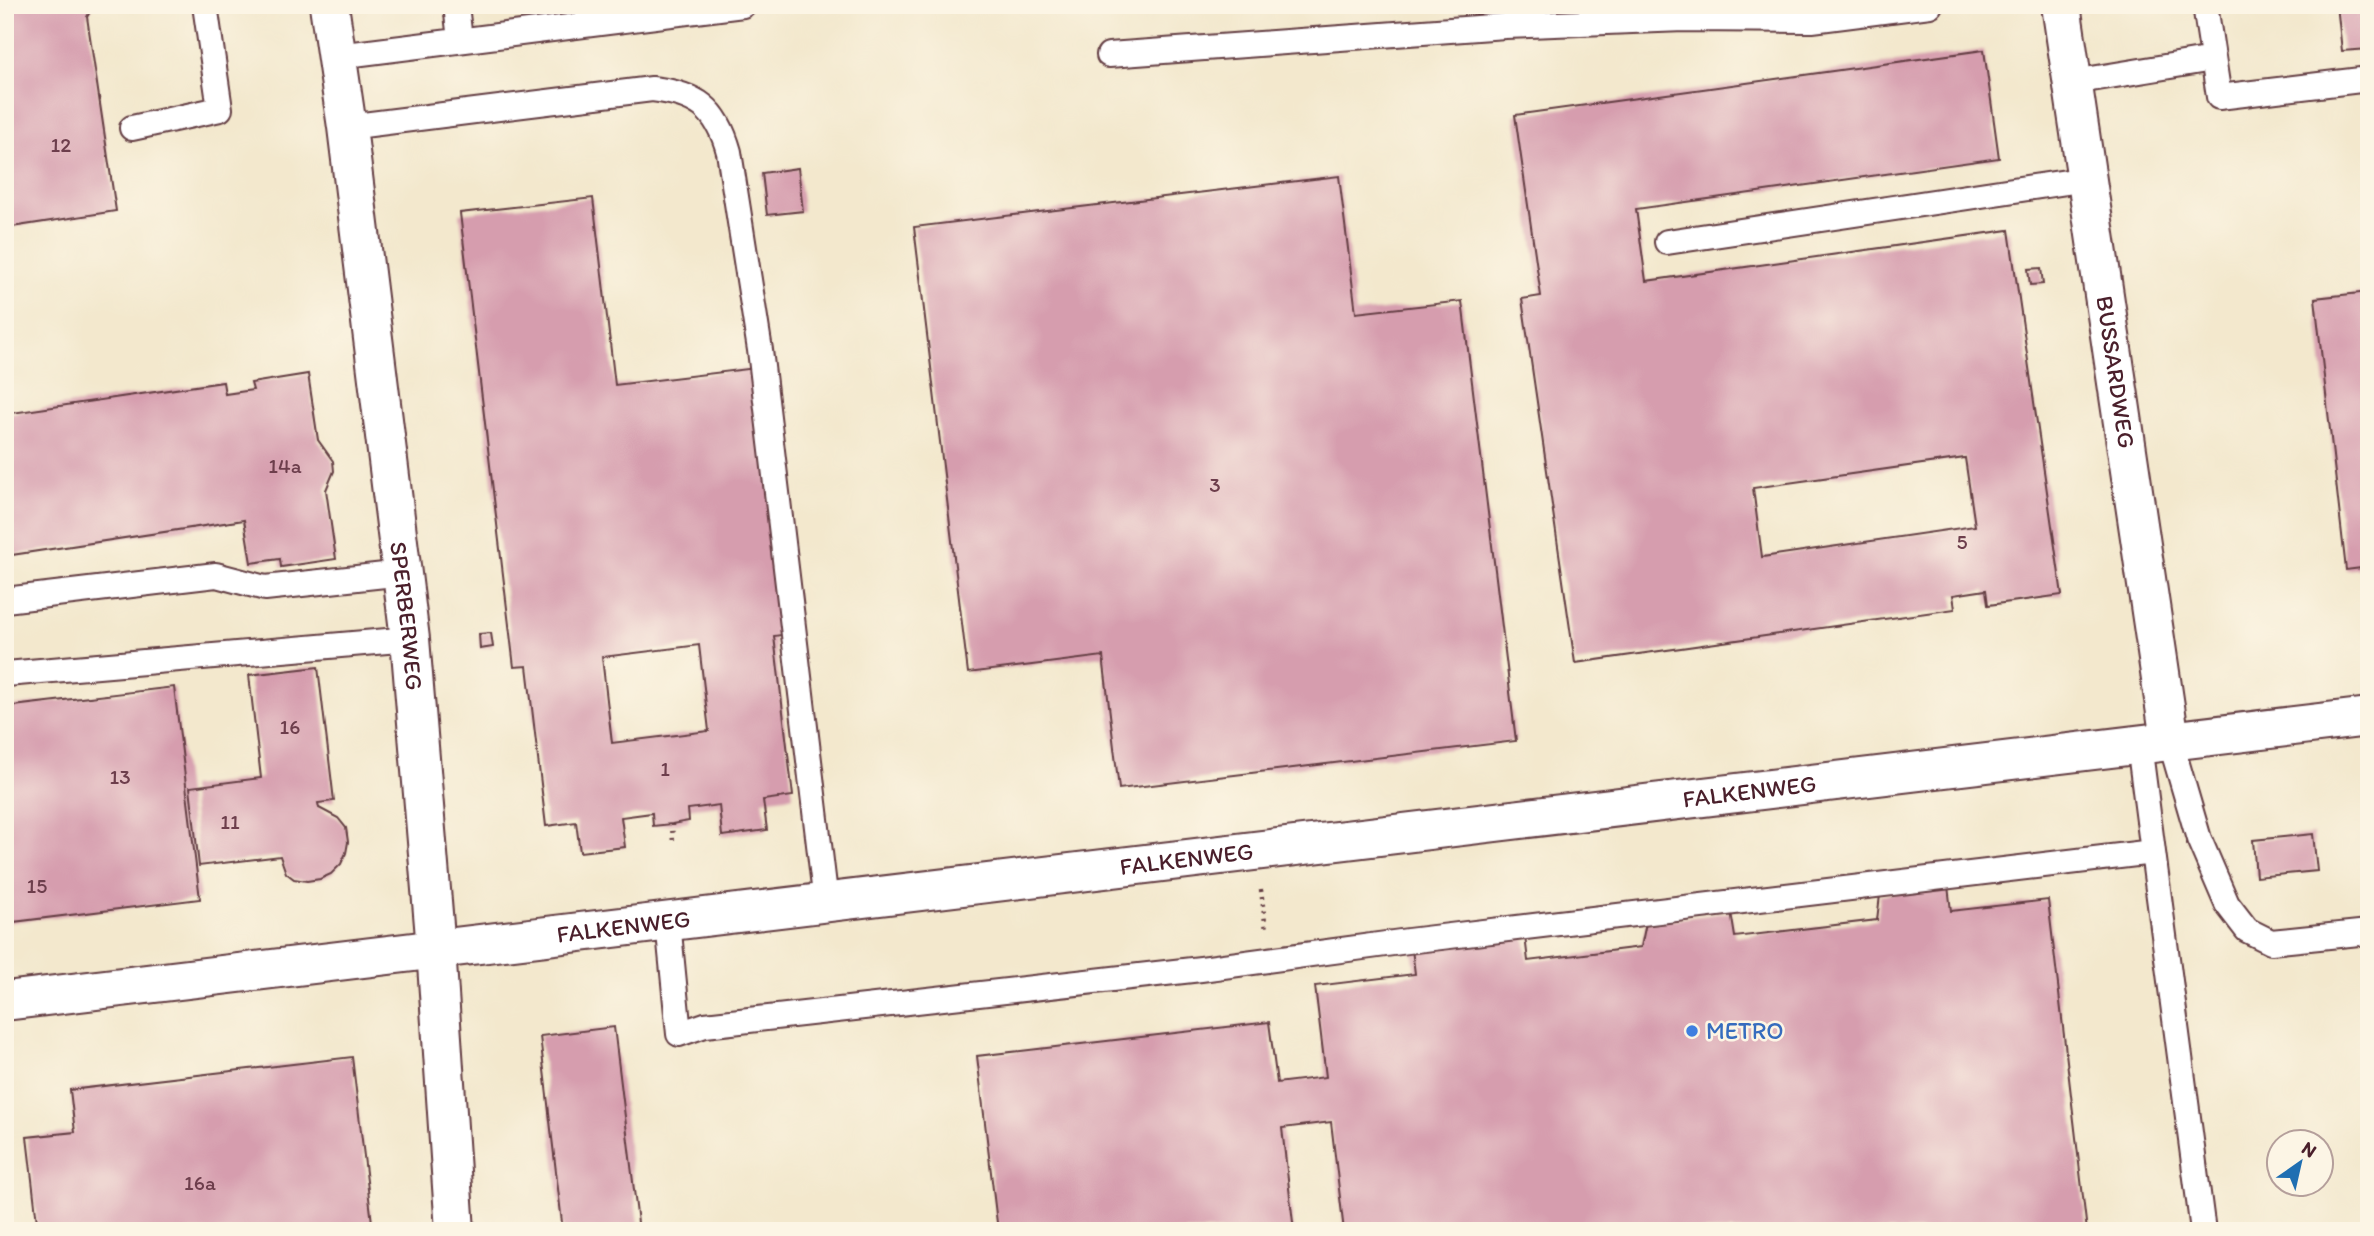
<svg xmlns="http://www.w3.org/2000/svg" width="2374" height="1236" font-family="Itim,sans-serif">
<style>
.building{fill:#d69dae;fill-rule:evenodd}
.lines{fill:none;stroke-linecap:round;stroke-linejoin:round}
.service-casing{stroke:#633d43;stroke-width:28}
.minor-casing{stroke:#633d43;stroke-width:42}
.path{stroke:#633d43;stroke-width:4.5;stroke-dasharray:2 5;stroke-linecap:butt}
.service{stroke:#fff;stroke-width:24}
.minor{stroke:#fff;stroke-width:38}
.shop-dot{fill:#3f7fe0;stroke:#fcf5e5;stroke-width:2.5}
.labels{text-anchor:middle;stroke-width:5;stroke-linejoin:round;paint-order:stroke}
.number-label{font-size:21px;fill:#6d3e4c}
.street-label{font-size:24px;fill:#4a1f2b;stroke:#fcf5e5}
.shop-label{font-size:24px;fill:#366cbe;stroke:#fcf5e5;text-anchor:start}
</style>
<rect width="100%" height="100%" fill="#fcf5e5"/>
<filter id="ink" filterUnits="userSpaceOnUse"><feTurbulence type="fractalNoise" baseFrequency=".0143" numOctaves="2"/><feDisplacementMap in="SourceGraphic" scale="14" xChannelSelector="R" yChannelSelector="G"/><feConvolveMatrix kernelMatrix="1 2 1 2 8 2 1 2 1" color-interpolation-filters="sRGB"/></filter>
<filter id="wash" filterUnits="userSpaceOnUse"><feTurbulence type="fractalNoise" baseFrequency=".00686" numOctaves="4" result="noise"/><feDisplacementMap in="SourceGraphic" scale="28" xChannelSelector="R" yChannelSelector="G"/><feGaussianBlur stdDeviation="1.57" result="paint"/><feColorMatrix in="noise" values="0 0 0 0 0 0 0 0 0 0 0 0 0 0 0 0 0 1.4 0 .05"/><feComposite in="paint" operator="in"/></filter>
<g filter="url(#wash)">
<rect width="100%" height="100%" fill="#f3e8cd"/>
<g id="blocks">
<path class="building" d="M5,5H94L87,17L116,211L5,228Z
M2337,5H2369V49L2342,51Z
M1984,50L1999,158L1636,209L1646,281L2009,230L2062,595L1988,605L1986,590L1953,595L1955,609L1575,663L1522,299L1541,296L1515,115ZM1965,458L1975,526L1762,557L1753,488Z
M798,168L803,211L767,215L762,173Z
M1339,176L1356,313L1462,301L1516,741L1119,789L1103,656L968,673L914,227Z
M593,198L615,385L756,368L788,634L774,636L793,796L763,800L767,830L722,836L719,805L688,809L689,821L672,824L653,826L652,813L621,817L625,847L580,852L576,822L546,826L527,666L514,667L460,213ZM699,645L709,731L612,743L602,657Z
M2041,268L2043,284L2030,285L2028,269Z
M2369,292V567L2346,570L2315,298Z
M308,374L318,440L333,461L334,471L326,490L336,559L281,567L280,559L251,563L244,520L5,556V414L223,382L225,394L253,390L251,383Z
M491,633L493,647L480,649L479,634Z
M318,667L334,801L318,803L319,808L338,818L346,828L348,842L346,853L341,864L331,874L320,879L307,881L294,879L286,873L280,856L199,866L190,787L261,778L249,675Z
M174,687L200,899L5,923V707Z
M2313,834L2317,871L2256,877L2253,840Z
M1948,886L1951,911L2048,900L2087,1231H1344L1331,1122L1282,1128L1294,1231H998L977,1056L1269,1022L1277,1083L1326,1077L1315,986L1415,974L1412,949L1525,936L1528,961L1641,947L1646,923L1731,912L1735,937L1877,920L1880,895Z
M614,1027L639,1231H563L540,1036Z
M352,1057L373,1231H38L27,1137L75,1132L70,1090Z"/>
</g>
</g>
<g filter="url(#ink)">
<use href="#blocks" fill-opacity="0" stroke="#633d43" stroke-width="2"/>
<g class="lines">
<defs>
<path id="service" d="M456,5L460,40
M2205,5L2219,97L2369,79
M1109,55L1505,26L1684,19L1812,20L1930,5
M338,56L743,5
M2073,82L2213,59
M347,127L652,89C697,94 717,108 729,152L760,350L826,903
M132,128L220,109L205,5
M1667,242L2087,179
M5,600L216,575L265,588L403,573
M6,674L410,639
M2170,740L2199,839L2227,904L2247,930L2271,942L2369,932
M2139,744L2153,852
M668,922L679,1034L705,1025L1201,969L1408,941L2153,852L2203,1231"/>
<g id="minor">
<path id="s1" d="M329,5L347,127L410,639L436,949L455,1231"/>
<path id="s2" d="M2061,5L2170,740"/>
<path id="s3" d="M5,1001L2369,717"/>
</g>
</defs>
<use href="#service" class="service-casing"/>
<use href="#minor" class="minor-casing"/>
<path class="path" d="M672,824L673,843
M1261,890L1266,930"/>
<use href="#service" class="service"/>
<use href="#minor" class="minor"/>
</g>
</g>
<circle class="shop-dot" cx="1692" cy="1031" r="7"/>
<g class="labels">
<g class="number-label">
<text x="61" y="152">12</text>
<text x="285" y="473">14a</text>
<text x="1215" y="492">3</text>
<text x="1962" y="549">5</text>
<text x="290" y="734">16</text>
<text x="665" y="776">1</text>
<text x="120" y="784">13</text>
<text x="230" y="829">11</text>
<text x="37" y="893">15</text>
<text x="200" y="1190">16a</text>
</g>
<g class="street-label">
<text dy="8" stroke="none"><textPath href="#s2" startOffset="371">BUSSARDWEG</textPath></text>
<text dy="8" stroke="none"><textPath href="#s1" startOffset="616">SPERBERWEG</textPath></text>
<text dy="8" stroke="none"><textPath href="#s3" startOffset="1757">FALKENWEG</textPath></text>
<text dy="8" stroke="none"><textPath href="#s3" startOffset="1190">FALKENWEG</textPath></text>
<text dy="8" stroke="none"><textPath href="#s3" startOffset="623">FALKENWEG</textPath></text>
</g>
<g class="shop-label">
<text x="1706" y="1039">METRO</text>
</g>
</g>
<rect width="2374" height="1236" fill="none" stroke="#fcf5e5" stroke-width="28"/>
<g transform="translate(2300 1163) rotate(34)"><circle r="33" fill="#fcf5e5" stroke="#b59f9b" stroke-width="2"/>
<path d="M0-5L12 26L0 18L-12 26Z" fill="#1f6fb2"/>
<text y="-10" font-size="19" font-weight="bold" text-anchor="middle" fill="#4a1f2b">N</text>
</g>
</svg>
